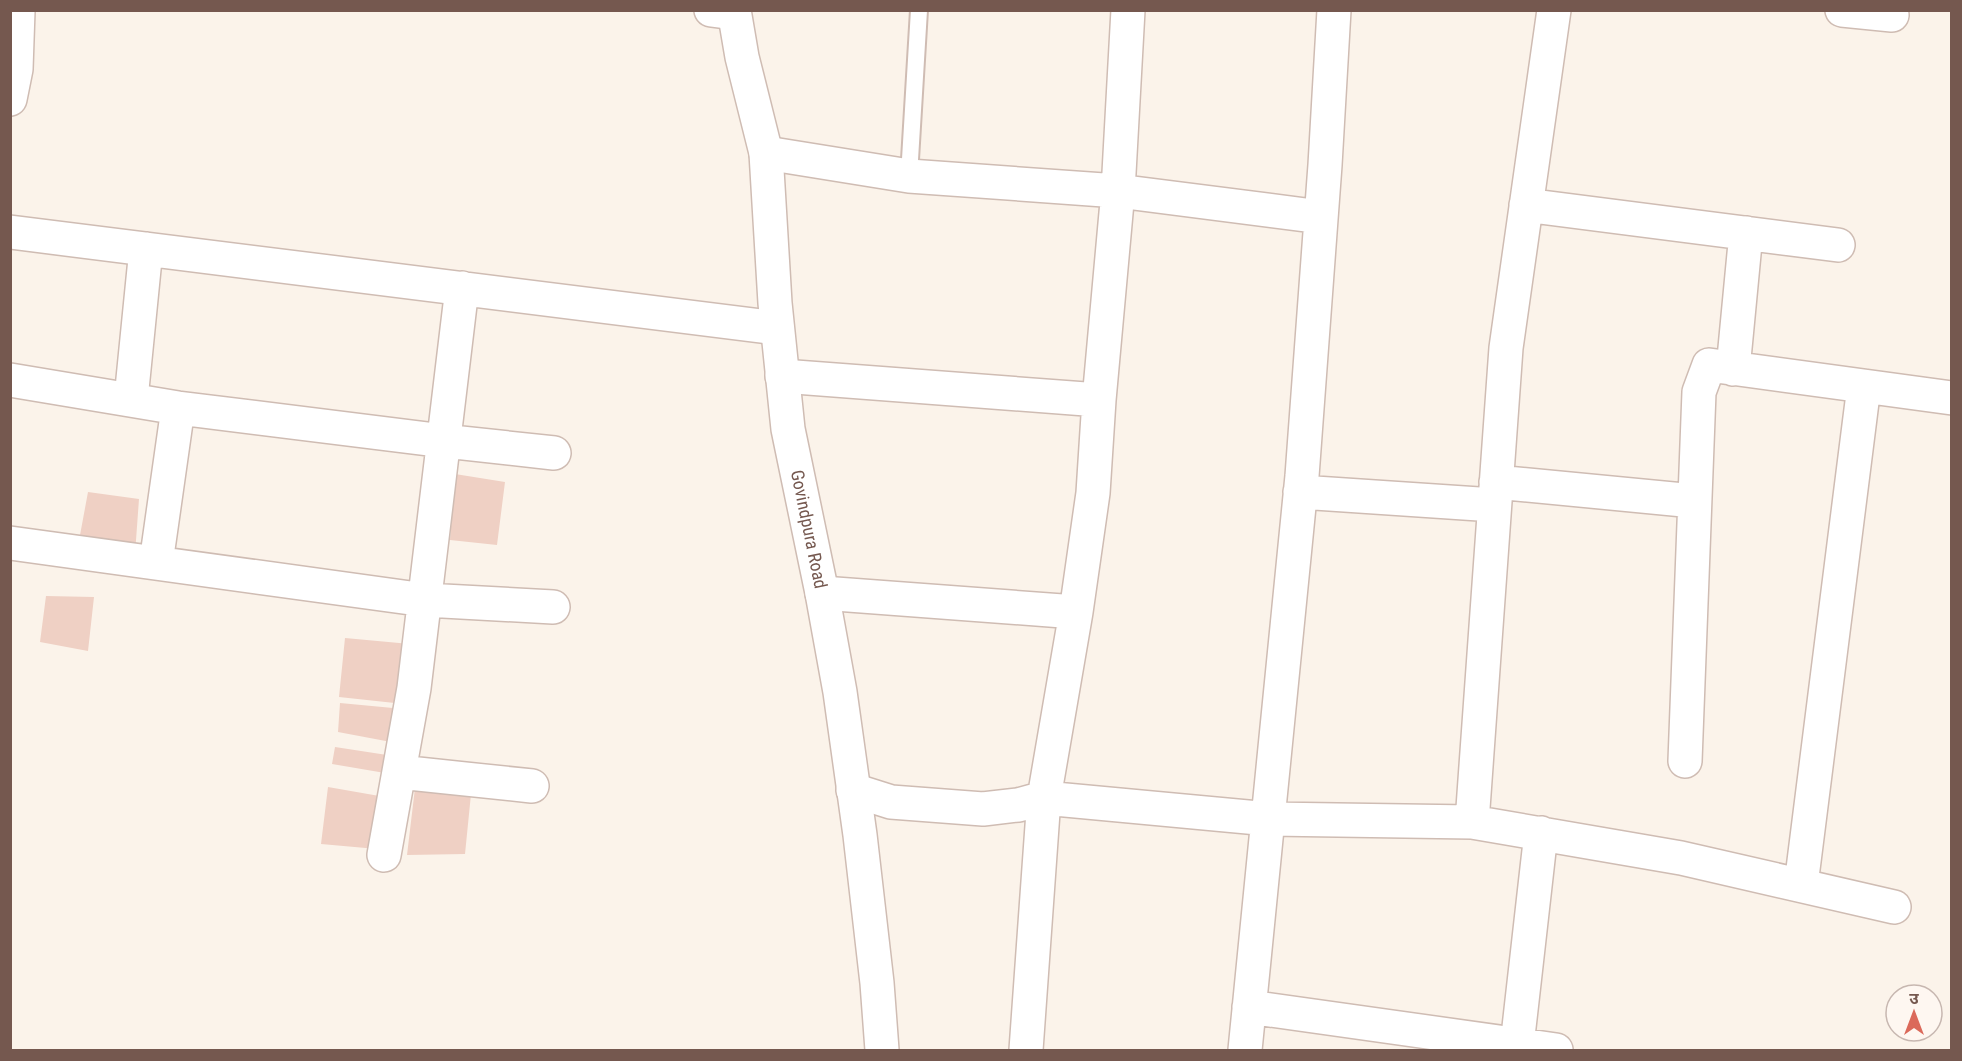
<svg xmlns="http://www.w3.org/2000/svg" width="1962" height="1061" font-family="'Roboto Condensed','Noto Sans Devanagari',sans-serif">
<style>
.building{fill:#efd0c4}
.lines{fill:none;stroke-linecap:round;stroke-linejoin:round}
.service-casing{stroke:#cfbcb3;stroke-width:20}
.minor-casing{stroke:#cfbcb3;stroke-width:36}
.tertiary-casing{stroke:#cfbcb3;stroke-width:36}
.service{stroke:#fff;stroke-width:16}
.minor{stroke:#fff;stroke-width:33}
.tertiary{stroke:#fff;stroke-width:33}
.labels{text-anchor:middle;stroke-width:4.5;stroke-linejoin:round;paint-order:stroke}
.street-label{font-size:18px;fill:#75584f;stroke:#fef7f1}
</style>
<rect width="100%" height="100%" fill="#fbf3ea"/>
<path class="building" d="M455,474L505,482L497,545L450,540Z
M88,492L139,499L135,554L78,546Z
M46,596L94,597L88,651L40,642Z
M345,638L410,644L404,704L339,697Z
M340,703L393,708L391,742L338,732Z
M335,747L387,755L385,773L332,764Z
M328,787L385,797L377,849L321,844Z
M415,788L471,794L465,854L407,855Z"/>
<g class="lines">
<defs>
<path id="service" d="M909,176L919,10"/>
<path id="minor" d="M711,10L734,13
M1128,10L1118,191L1321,217
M1842,10L1892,15
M10,99L16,69L18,11L14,10
M766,153L909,176L1118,191L1099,400L1093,493L1076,612L1044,798L1026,1050
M1526,205L1838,245
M10,232L777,328
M1733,369L1746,233
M782,376L1099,400
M10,380L178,408L444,441L554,453
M131,399L146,249
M1496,482L1694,501
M1300,492L1494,505
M10,543L425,600L553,607
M156,563L178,408
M822,593L1076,612
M1685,761L1699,392L1709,365L1952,398
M399,772L532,786
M853,790L891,802L983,809L1018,805L1044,798L1269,819L1472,822L1681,858L1894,907
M1472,822L1506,348L1554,10
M384,855L414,688L462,288
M1801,885L1864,386
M1249,1007L1556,1050
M1517,1045L1541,833
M1245,1050L1302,476L1325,165L1334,10"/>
<g id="tertiary">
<path id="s1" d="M734,10L742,57L766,153L775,303L788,429L822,593L840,692L860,835L877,983L882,1050"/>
</g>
</defs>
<use href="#service" class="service-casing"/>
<use href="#minor" class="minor-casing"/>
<use href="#tertiary" class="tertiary-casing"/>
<use href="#service" class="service"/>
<use href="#minor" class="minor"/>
<use href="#tertiary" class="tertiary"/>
</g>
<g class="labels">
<g class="street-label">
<text dy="6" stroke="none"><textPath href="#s1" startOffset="526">Govindpura Road</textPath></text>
</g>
</g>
<rect width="1962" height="1061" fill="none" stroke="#75584f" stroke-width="24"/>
<g transform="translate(1914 1013)"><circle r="28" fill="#fef7f1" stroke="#c7b7b0" stroke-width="1.5"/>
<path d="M0-4.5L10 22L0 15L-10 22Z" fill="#db695a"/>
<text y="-9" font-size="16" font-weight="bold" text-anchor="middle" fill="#75584f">उ</text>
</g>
</svg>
